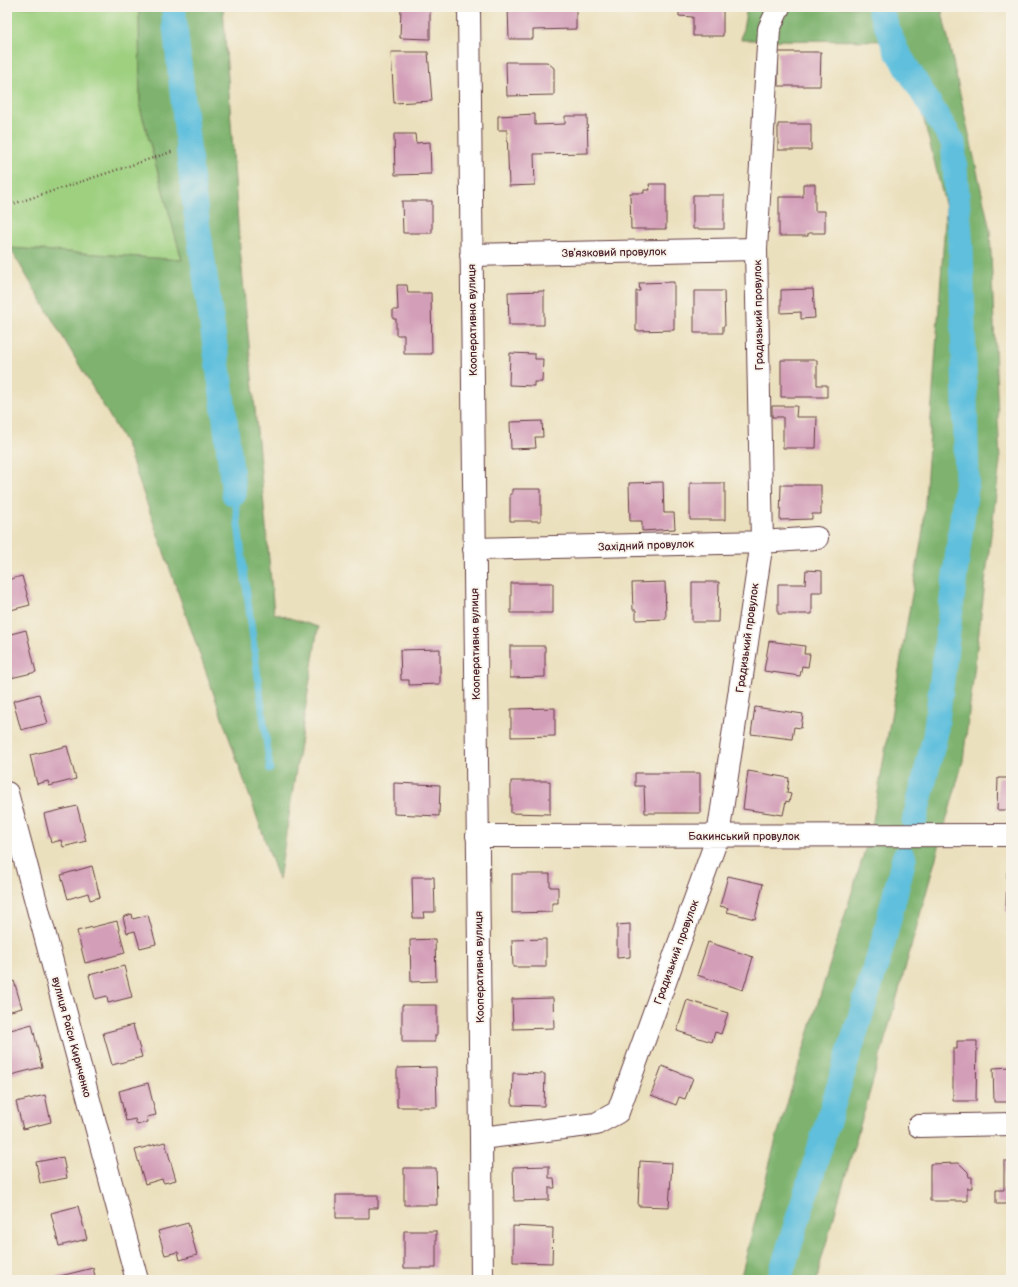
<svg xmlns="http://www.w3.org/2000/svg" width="1018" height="1287" font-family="'Balsamiq Sans',sans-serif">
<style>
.green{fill:#9ed080;stroke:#747856}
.forest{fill:#7eb26e;stroke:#64684c}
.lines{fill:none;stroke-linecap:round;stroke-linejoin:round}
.stream{stroke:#5ebfdd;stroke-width:7}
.canal{stroke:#5ebfdd;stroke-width:25}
.building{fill:#d39eb8}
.minor-casing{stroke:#623c41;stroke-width:24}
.path{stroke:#623c41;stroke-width:2.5;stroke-dasharray:1 3;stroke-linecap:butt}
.minor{stroke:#fff;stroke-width:22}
.labels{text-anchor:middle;stroke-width:3.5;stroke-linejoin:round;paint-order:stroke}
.street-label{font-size:11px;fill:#4a1f2b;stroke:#f7f3e8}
</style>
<rect width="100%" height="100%" fill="#f7f3e8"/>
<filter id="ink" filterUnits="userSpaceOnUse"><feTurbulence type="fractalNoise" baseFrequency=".025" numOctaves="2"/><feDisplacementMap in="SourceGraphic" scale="8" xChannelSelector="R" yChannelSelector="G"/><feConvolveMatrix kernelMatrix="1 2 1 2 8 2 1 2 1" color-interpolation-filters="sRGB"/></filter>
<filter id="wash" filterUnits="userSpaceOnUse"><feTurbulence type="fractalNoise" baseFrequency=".012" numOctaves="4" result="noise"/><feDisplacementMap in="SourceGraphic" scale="16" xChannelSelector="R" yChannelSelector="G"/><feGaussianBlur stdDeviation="0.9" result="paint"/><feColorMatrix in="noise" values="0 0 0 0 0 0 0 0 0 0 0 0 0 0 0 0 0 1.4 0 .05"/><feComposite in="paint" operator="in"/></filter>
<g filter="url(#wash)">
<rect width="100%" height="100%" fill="#ebe0bd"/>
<path class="green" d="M7,7H139L140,107L182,260L10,248L7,250Z"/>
<path class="forest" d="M139,7H223L239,237L274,613L318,627L279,880L126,444L10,248L182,260L140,107Z
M747,7H941L990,230L1000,462L963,761L894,1008L821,1261L817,1280H740L776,1139L872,827L923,530L946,208L904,41L741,40Z"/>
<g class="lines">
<path class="stream" d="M234,494L270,769"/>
<path class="canal" d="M174,7V17L193,192L222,395L234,494
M879,7L896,50L953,142L961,248L967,479L935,736L914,822
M779,1280L883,943L904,858"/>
</g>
<g id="blocks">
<path class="building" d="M401,7H430V39L400,38Z
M508,7H576V29L533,30V39H509Z
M679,7H723V36H693V17L679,16Z
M391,52H428L432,101L394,103Z
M778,52H821L820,86H778Z
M506,62H547L554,68V95L507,96Z
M535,114V125L565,124V116H587L588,153L534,154L535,185L509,186L507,130H498V116Z
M778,124H811V150H778Z
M394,134H415L416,143L430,142L431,174L395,175Z
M649,184H666V229H631L630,193H644V190H650Z
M803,184H815V211H825V233H808V236H779V197H803Z
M693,195H724V229H693Z
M402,201H432V233H403Z
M674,282V330L636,331V291H640L639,283Z
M397,285H407L408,293H431L432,354H404V335H396V319H393V310H398Z
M813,289L815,318L801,319V312L781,313V290Z
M544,291V325H509L508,292Z
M694,291H724L725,326H723V333H694Z
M510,353L535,354V359H543L542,382H534V386L509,385Z
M781,360H817V385H827V397H781Z
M772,406H797L796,417H817L816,448H783V417H772Z
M542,421L543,437H535L536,448L511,449L510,422Z
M663,482L664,513H674L675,529L642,531V521H630L629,483Z
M690,483H725V520H690Z
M781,485H821V514H812V519L780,520Z
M512,489H541V521H510V494H512Z
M806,570L822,571V592H812V614H778V584H805Z
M22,576L30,605L7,611V580Z
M665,582L666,619L636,620V610H633L632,583Z
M692,582H719L718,622H692Z
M511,583H553V613H511Z
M26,630L36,672L11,678L10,671L7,672V635Z
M769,641L805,646L804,654H810L808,667L802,666L800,676L764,671Z
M510,646H545V677L510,678Z
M440,649V684L409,685V680H401L400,650Z
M39,694L48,723L21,730L13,701Z
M755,707L803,714L801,728L794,727L792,739L751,734Z
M555,708V736L511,737V709Z
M67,746L76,779L49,786L48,781L37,784L30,755Z
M748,771L789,778L787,793L791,794L789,802L786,801L783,815L743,809Z
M635,773H700V813H645L644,786H635Z
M998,778H1011V810H997Z
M511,781H550V814L511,813Z
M394,783L440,785L439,816L394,814Z
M77,806L86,841L63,847L61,840L51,843L44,814Z
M92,866L100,897L90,900L88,893L68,899L61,875Z
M1007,872H1011V912H1006Z
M512,874H550V887H558V903H552V912L512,913Z
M728,876L763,884L755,919L727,912L728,908L720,906Z
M412,877H434L435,912H423L424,918H413Z
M132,914L133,919L148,915L156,944L140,948L135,931L127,933L123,917Z
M117,921L125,953L85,963L77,931Z
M630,924V957L617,958V925Z
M435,939L436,981L411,982L410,940Z
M546,939V967H513L512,940Z
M708,942L753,957L743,990L697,975Z
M124,966L132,997L108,1003L107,996L95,999L89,975Z
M14,981L22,1008L7,1012V984Z
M553,998L554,1028L513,1029L512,999Z
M687,1000L728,1013L721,1034L715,1032L712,1042L677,1031Z
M402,1005H437V1035H435V1042H402Z
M32,1024L42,1067L7,1076V1031Z
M133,1025L142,1057L112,1065L103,1033Z
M957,1041H977L976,1101H953V1049H957Z
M662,1066L693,1078L685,1099L679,1097L676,1105L651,1095Z
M436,1067L437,1107H397V1068Z
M1011,1067V1102H994L993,1068Z
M513,1073L545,1074L544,1106L512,1105Z
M148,1083L156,1115L147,1117L148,1122L137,1125L135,1119L126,1121L119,1091Z
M45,1095L51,1122L23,1129L16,1102Z
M165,1142L176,1180L164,1183L162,1179L145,1184L135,1150Z
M63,1157L67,1178L40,1183L36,1162Z
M640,1161L672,1163L669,1207L638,1206Z
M1004,1161H1011V1204H996V1190H1004Z
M959,1163L968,1172L969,1177H972V1188H967V1201H930V1164Z
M549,1166V1178H554L555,1188H549V1200L514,1201L513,1167Z
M404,1168H436L437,1205H404Z
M336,1195H378V1208H369V1218H336Z
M78,1206L87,1239L59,1246L51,1213Z
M188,1223L197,1255L180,1260L178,1252L165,1255L158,1231Z
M513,1226L553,1228L552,1263L513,1262Z
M404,1231H436V1268H404Z
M93,1268L96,1280H57L56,1277Z"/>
</g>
</g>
<g filter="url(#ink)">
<use href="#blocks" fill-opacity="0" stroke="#623c41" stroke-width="1"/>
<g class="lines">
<defs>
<path id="minor" d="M469,7L481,1138L482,1280
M471,255L756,249
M474,549L762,542L817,538
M7,793L137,1280
M477,836L1011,835
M919,1126L1011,1124
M481,1138L596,1124L618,1112L718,836L762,542L756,249L769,29L779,7"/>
</defs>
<use href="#minor" class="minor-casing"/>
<path class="path" d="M7,206L174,151"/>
<use href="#minor" class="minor"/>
</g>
</g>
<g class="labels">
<g class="street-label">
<text transform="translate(614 252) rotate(-1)" y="4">Звʼязковий провулок</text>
<text transform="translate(758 315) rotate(-91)" y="4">Градизький провулок</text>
<text transform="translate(472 320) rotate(-91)" y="4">Кооперативна вулиця</text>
<text transform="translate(646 545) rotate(-2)" y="4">Західний провулок</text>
<text transform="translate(747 638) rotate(-82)" y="4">Градизький провулок</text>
<text transform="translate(475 644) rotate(-91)" y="4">Кооперативна вулиця</text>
<text x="744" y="840">Бакинський провулок</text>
<text transform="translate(676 952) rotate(-70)" y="4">Градизький провулок</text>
<text transform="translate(479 967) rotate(-91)" y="4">Кооперативна вулиця</text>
<text transform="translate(72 1037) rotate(75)" y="4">вулиця Раїси Кириченко</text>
</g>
</g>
<rect width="1018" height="1287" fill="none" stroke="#f7f3e8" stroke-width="24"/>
</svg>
